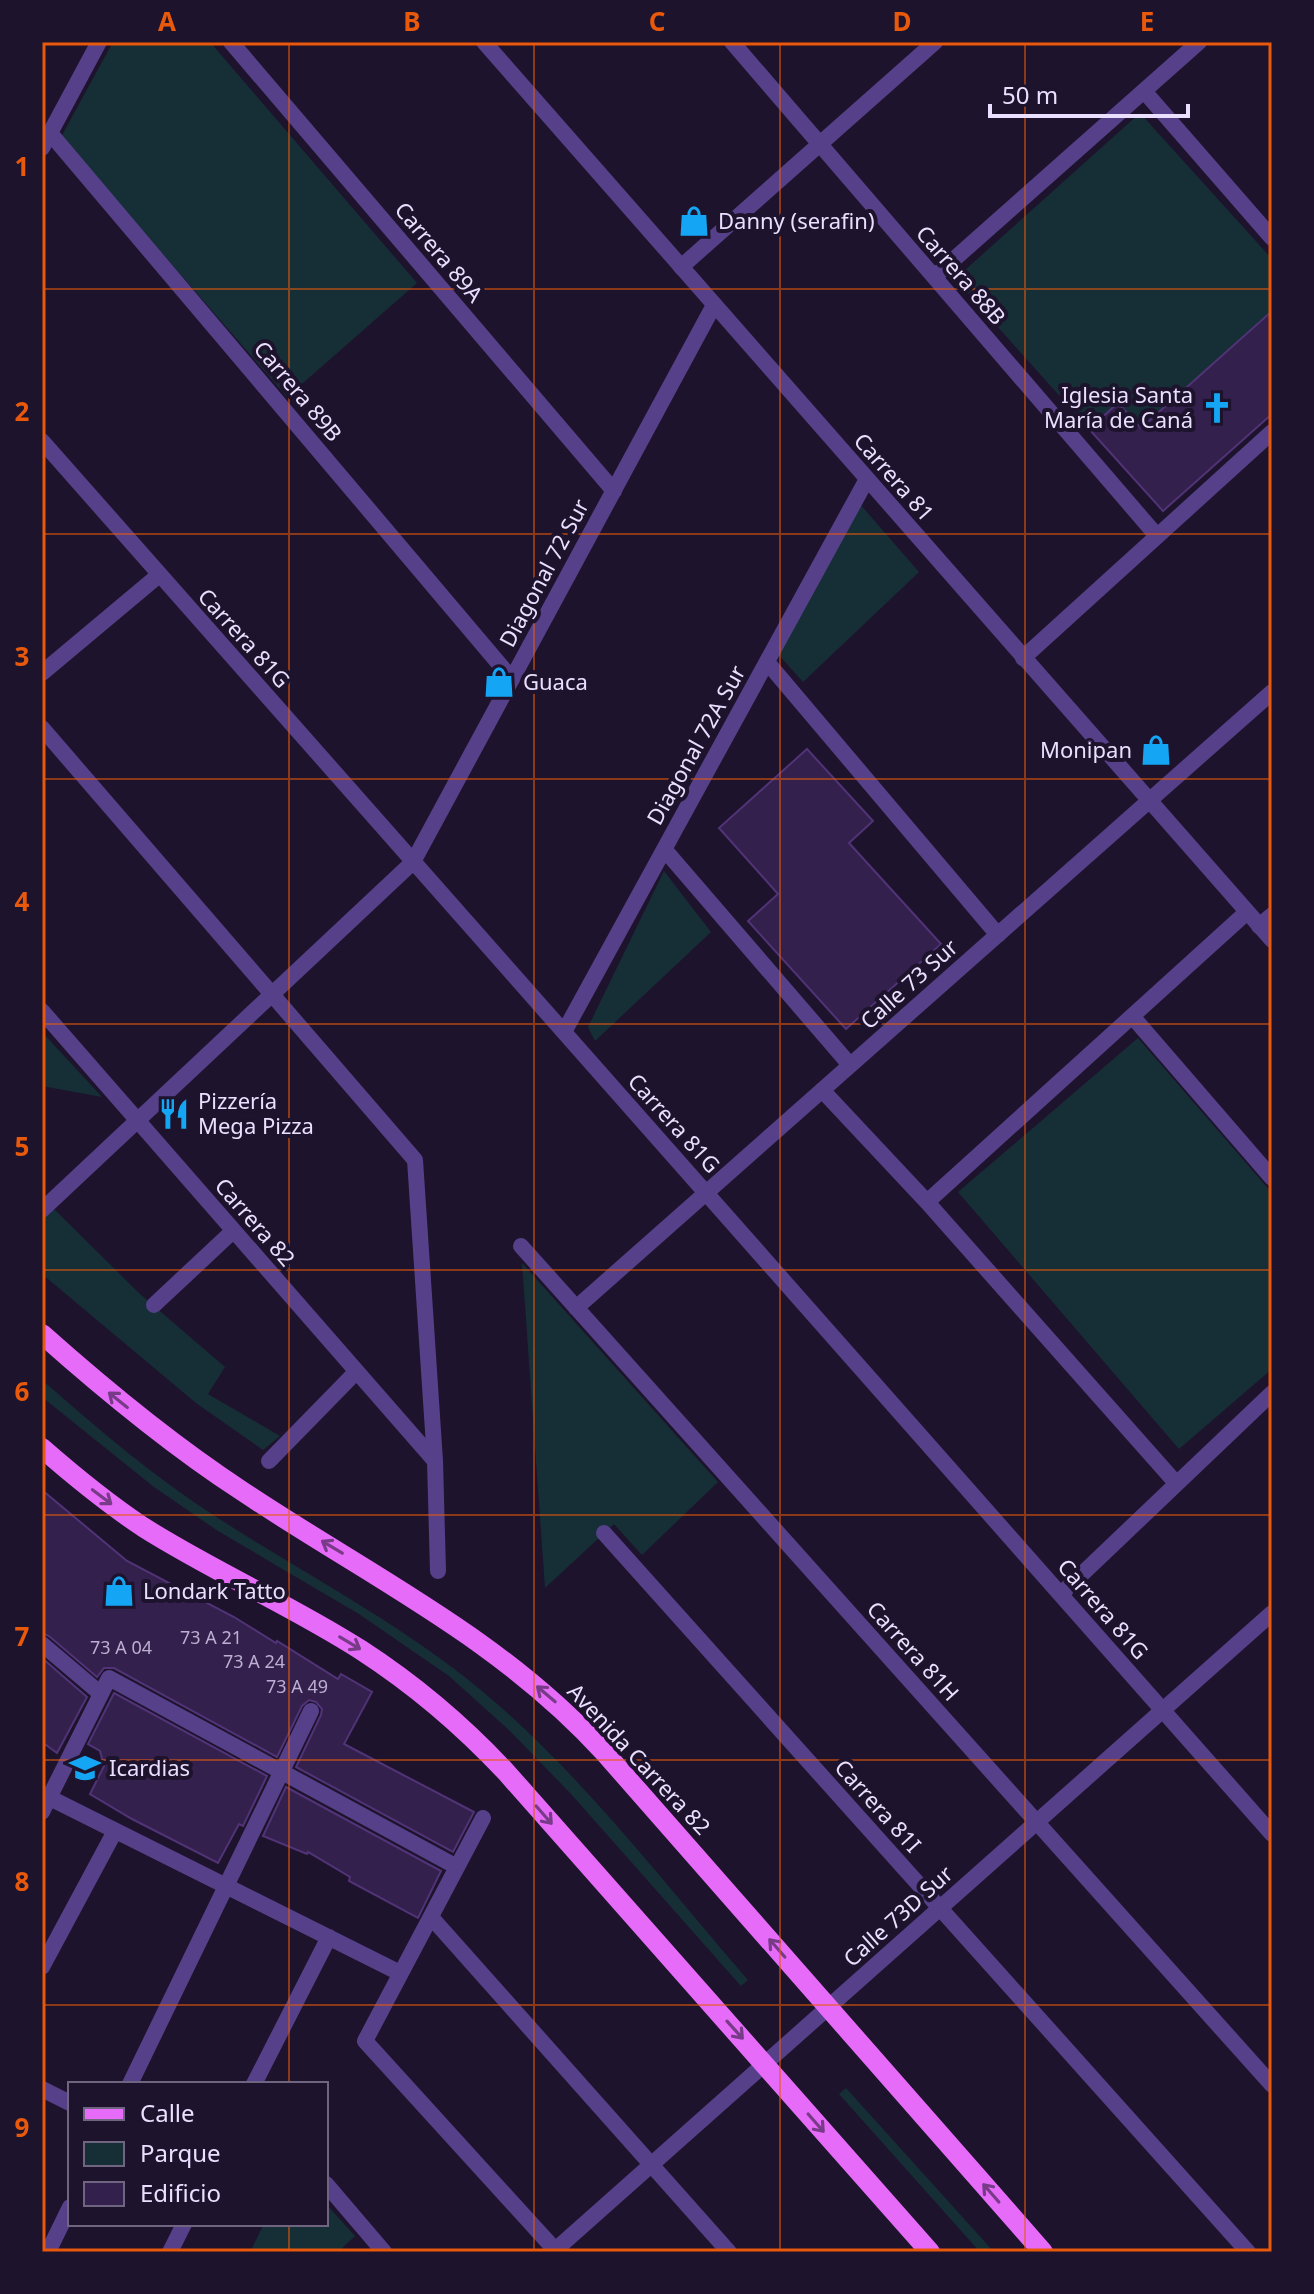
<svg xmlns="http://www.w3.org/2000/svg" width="1314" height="2294" font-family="'Noto Sans',sans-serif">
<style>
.green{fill:#162f36}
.building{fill:#34204c;stroke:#513377;stroke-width:2}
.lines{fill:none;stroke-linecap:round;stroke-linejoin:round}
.minor{stroke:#554089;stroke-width:16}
.tertiary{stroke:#554089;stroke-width:16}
.primary{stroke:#e76bf9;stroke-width:20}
.oneway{stroke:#783b88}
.grid{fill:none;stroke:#e8590c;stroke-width:2;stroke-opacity:0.55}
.labels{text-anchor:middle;stroke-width:8;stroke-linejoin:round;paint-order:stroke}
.number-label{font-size:18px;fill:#bcafd2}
.poi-label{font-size:22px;fill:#eadffe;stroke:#1e132c;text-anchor:start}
.street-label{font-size:22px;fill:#eadffe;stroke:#1e132c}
.neatline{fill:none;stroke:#e8590c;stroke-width:3}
.grid-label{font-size:26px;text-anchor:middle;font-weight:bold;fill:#e8590c}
</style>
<rect width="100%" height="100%" fill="#1e132c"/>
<path class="green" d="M113,42H210L417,283L287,397L61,137Z
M1140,113L1272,259V311L1141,428L1118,403L1089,429L955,279Z
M859,503L919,572L803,682L778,654Z
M664,871L711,932L595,1041L588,1027Z
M42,1032L102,1097L42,1086Z
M1138,1038L1272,1193V1369L1179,1449L958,1192Z
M53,1208L140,1294L225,1367L208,1394L280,1436L263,1450L196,1403L42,1274V1219Z
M522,1263L718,1482L642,1555L614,1524L545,1588Z
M42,1380C80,1413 118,1446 159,1477C252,1547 359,1597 453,1668C565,1752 656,1874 748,1980L741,1986L571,1794L511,1732L449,1676L359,1614L218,1531L154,1487L42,1397Z
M846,2088L994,2252H980L839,2094Z
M326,2204L355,2236L338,2252H250L264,2224H326Z"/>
<path class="building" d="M1272,311V414L1163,511L1089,429L1118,403L1141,428Z
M807,749L873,821L849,843L941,944L846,1029L748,921L778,894L719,828Z
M42,1490L127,1561L234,1617L276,1643L277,1641L338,1679L341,1674L372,1692L344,1744L474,1812L453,1852L296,1767L321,1715L322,1709L316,1702L309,1700L302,1706L277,1757L114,1668H104L97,1677L49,1636L42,1633Z
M42,1658L87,1697L57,1753L42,1742Z
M114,1693L267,1776L243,1826L239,1824L218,1863L132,1819L90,1794L104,1766L100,1751L88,1744Z
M286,1787L441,1871L418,1918L349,1881L350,1877L308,1852L307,1854L263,1836Z"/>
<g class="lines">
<path class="minor" d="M231,42L614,491
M732,42L1157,536
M1144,91L1272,238
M50,133L512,679
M681,267L935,42
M934,277L1199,42
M42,441L1272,1834
M1023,658L1272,432
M767,662L998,935
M42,673L159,575
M42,728L415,1160L435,1461L438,1571
M664,849L850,1065
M1259,926L1272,915
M42,1011L435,1461
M1132,1016L1272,1178
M564,1032L867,479
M822,1090L927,1202L1176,1483
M927,1202L1247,912
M42,1210L413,862L714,305
M521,1246L1272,2085
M154,1305L233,1231
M576,1308L1272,692
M269,1461L356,1372
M604,1533L1248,2252
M1061,1594L1272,1393
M42,1644L101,1694
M42,1794L400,1973
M42,1812L109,1678L457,1867
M483,1818L365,2041L557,2252
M431,1917L729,2252
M42,1967L115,1831
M130,2084L311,1711
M254,2084L329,1937
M42,2089L70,2103
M326,2184L384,2252
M48,2252L70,2207
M170,2252L184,2224"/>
<path class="tertiary" d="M484,42L1272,940
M42,148L99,42
M553,2252L1272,1613"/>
<path class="primary" d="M42,1334C106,1391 170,1444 242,1491C369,1576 499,1637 604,1752L1043,2252
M42,1448C74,1476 107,1503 143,1527C214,1572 291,1605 361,1650C415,1685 463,1726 506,1772L930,2252"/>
</g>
<defs><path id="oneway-shaft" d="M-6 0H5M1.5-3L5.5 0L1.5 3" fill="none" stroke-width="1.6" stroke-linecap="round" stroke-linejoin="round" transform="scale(2)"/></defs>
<g class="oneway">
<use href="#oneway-shaft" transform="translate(118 1400) rotate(-141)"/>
<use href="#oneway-shaft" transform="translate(102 1497) rotate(37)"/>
<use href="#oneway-shaft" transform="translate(332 1547) rotate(-149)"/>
<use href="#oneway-shaft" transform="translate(350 1643) rotate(31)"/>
<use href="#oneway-shaft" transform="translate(546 1694) rotate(-140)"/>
<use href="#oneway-shaft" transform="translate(544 1815) rotate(49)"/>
<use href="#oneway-shaft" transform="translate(777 1948) rotate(-131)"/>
<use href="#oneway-shaft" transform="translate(735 2030) rotate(48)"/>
<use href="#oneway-shaft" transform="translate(816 2123) rotate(49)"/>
<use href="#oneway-shaft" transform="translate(991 2193) rotate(-131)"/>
</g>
<path class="grid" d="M289,42V2084M534,42V2252M780,42V2252M1025,42V2252M42,289H1272M42,534H1272M42,779H1272M42,1024H1272M42,1270H1272M42,1515H1272M42,1760H1272M42,2005H1272M289,2224V2252"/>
<defs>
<symbol id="shop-bare" viewBox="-9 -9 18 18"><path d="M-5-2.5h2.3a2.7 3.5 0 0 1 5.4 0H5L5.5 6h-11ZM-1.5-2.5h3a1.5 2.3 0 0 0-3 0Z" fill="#14a6f5" stroke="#1e132c" stroke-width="2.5" paint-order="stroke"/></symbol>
<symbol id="church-bare" viewBox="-9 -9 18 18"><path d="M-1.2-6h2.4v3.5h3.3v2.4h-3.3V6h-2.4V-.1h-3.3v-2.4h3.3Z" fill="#14a6f5" stroke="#1e132c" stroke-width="2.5" paint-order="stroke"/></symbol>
<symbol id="restaurant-bare" viewBox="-9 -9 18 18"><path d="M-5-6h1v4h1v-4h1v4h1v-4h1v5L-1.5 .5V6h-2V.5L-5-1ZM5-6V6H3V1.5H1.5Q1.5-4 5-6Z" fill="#14a6f5" stroke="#1e132c" stroke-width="2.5" paint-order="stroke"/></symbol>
<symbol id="school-bare" viewBox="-9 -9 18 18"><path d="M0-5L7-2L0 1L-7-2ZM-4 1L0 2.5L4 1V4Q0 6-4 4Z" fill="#14a6f5" stroke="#1e132c" stroke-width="2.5" paint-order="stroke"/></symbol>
</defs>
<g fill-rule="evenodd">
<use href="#shop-bare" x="672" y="199" width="44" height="44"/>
<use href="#church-bare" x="1195" y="386" width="44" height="44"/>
<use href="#shop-bare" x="477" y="660" width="44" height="44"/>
<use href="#shop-bare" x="1134" y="728" width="44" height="44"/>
<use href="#restaurant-bare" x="152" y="1092" width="44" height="44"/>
<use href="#shop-bare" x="97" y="1569" width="44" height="44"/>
<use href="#school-bare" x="63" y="1746" width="44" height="44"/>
</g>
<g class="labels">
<g class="number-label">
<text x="211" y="1644">73 A 21</text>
<text x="121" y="1654">73 A 04</text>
<text x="254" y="1668">73 A 24</text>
<text x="297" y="1693">73 A 49</text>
</g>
<g class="poi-label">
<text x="718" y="229">Danny (serafin)</text>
<text x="1193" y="403" text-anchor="end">Iglesia Santa<tspan x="1193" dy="25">María de Caná</tspan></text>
<text x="523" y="690">Guaca</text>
<text x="1132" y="758" text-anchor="end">Monipan</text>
<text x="198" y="1109">Pizzería<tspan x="198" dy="25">Mega Pizza</tspan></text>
<text x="143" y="1599">Londark Tatto</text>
<text x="109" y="1776">Icardias</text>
</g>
<g class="street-label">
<text transform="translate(439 252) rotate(50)" y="8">Carrera 89A</text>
<text transform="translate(961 275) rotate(49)" y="8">Carrera 88B</text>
<text transform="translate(298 391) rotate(50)" y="8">Carrera 89B</text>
<text transform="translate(894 477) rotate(49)" y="8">Carrera 81</text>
<text transform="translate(544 573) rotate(-62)" y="8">Diagonal 72 Sur</text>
<text transform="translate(244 638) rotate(48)" y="8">Carrera 81G</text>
<text transform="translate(696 745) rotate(-61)" y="8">Diagonal 72A Sur</text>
<text transform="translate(909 984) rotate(-42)" y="8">Calle 73 Sur</text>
<text transform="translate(674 1123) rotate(48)" y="8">Carrera 81G</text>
<text transform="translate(255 1222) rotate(49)" y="8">Carrera 82</text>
<text transform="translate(1103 1609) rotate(49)" y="8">Carrera 81G</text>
<text transform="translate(913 1651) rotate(48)" y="8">Carrera 81H</text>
<text transform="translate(639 1759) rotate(47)" y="8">Avenida Carrera 82</text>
<text transform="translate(878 1806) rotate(48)" y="8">Carrera 81I</text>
<text transform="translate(898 1916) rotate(-42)" y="8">Calle 73D Sur</text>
</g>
</g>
<rect width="1314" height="2294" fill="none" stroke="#1e132c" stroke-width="88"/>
<rect x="68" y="2082" width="260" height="144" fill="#1e132c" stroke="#706580" stroke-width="2"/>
<rect x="84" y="2108" width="40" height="12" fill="#e76bf9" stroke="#706580" stroke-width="2"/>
<text x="140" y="2122" font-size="24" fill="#eadffe">Calle</text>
<rect x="84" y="2142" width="40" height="24" fill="#162f36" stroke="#706580" stroke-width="2"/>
<text x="140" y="2162" font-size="24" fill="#eadffe">Parque</text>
<rect x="84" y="2182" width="40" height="24" fill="#34204c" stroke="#706580" stroke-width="2"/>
<text x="140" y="2202" font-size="24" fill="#eadffe">Edificio</text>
<path d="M990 104v12h198v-12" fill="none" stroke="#eadffe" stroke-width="4"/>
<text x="1002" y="104" font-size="24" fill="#eadffe" stroke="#1e132c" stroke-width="6" paint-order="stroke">50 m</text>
<rect x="44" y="44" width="1226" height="2206" class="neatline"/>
<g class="grid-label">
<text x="167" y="31">A</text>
<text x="412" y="31">B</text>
<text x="657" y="31">C</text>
<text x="902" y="31">D</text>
<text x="1147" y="31">E</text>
<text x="22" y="176">1</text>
<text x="22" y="421">2</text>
<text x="22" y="666">3</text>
<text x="22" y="911">4</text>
<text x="22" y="1156">5</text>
<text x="22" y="1401">6</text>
<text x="22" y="1646">7</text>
<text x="22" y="1891">8</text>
<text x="22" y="2137">9</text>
</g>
</svg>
